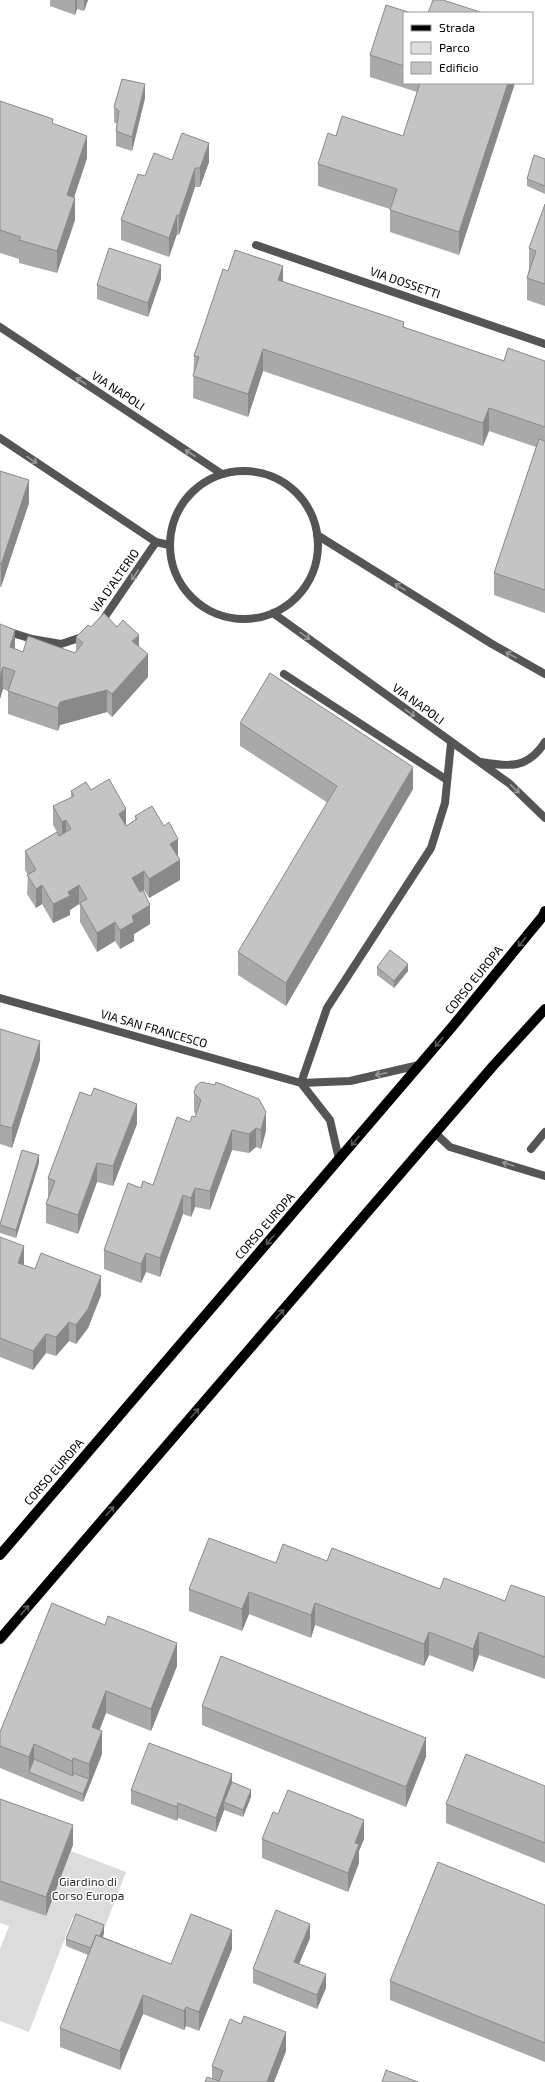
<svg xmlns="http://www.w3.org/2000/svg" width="545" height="2082" font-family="'Exo 2',sans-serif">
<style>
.green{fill:#dcdcdc}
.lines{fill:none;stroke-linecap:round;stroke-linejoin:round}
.service{stroke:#555;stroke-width:8}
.minor{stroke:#555;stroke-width:8}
.primary{stroke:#000;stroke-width:10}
.wall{fill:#a9a9a9}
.shaded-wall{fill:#898989}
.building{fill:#c4c4c4;stroke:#898989}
.oneway{stroke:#999}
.oneway2{stroke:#595959}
.labels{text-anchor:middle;stroke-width:3;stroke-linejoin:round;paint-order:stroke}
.street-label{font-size:12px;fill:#000;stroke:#fff}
.park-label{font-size:12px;fill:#333;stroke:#fff}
</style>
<rect width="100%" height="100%" fill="#fff"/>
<path class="green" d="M71,1851L126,1872L104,1929L73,1917L29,2032L0,2021V1949L9,1926L0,1923V1899L46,1916Z"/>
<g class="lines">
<path class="service" d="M284,674L447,780
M301,1083L327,1008L431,848L445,803L451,743
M531,1149L545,1132"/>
<path class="minor" d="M256,245L545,344
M0,327L222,474
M0,438L156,542L169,545
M170 545a74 74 0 1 1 148 0a74 74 0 1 1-148 0Z
M317,535L492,644L545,674
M273,613L510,784L545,818
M100,624L156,542
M0,629L32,639L61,644L85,636
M481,762C509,767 528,769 545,742
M0,998L301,1083L350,1081L419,1065
M301,1083L330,1120L339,1159
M435,1133L450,1147L545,1176"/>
<path class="primary" d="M0,1555L452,1027L543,916L545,911
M0,1639L493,1066L545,1009"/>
</g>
<path class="wall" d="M50,0H88L84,11L77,9L75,15L50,6Z
M404,13V83H515L459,255L390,232V209L318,186V164L336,136H403L417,92L370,77V55Z
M145,98L132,151L116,146V131L117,124L114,122V107Z
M0,101L53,124L87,158L74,198L75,220L57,273L19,263V259L0,253Z
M545,159V194L527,186V179Z
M172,160L209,162L200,187H195L179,235L177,234L169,257L121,240V220L145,176Z
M545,204V306L527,300V278L529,269V248Z
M228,271L283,282L404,328L504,361H545V613L494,595V573L536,447L489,431L483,446L263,371L248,417L193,398L194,356Z
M161,279L148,317L97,299V285Z
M0,471L29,503L1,587H0Z
M0,624L15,649L23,652L75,653L76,651V637L91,627H117L139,646L148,677L112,717L107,712L60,725L58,731L8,714V691L3,689L0,699Z
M240,723L413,789L286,1006L238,975V952L328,803L240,746Z
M91,790L126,809V826L135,820V816L178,858L180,880L149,898L144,890L143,891L150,924L134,934V941L120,949L115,941L97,952L80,922V906L79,904L70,910V915L53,923L42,904L36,908L27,894L28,875L25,870V851L57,832L53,825V806L71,798V791Z
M377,967L408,971L394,988L377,975Z
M0,1029L40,1060L12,1148L0,1144Z
M194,1093L266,1131L261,1149L256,1147L249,1153L232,1150L210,1210L195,1207L191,1217L183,1214L160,1277L146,1272L141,1283L104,1269V1250L141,1188L153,1185L190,1122L195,1117L196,1114L194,1112Z
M137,1124L113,1186L97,1182L78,1234L46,1223V1204L48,1197V1178Z
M39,1163L16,1238L0,1233V1224Z
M0,1237L24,1265L101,1295L88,1328L76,1344L69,1341L56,1356L46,1353L33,1370L0,1357Z
M327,1561L440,1589L505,1601L545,1597V1679L479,1655L473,1672L429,1655L424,1666L315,1625L311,1638L249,1614L242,1631L189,1611V1589L276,1563Z
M52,1603L177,1666L151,1731L106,1713L99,1730L102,1754L83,1802L0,1768V1732Z
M202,1706L426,1757L406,1807L202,1725Z
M232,1782L251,1797L243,1817L224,1810L216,1832L178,1818L177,1821L131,1804V1790Z
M545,1786V1863L446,1823V1804Z
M0,1799L73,1845L46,1916L0,1900Z
M278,1814L364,1839L359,1851V1863L348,1892L262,1858V1839Z
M545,1905V2062L390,2000V1981Z
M104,1933L103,1937L171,1964L232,1949L199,2031L186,2026L184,2030L143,2014L120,2070L60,2047V2028L88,1955L66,1946V1939Z
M310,1938L299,1964L326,1988L317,2009L253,1983V1969Z
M286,2051L274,2082H205L212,2078V2066Z"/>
<path class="shaded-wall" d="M75,0H77V9L75,15Z
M84,0H88L84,11Z
M508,83H515L459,255V232Z
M145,84V98L132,151V137Z
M87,136V158L67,218V195Z
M209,143V162L200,187V168Z
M195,168V187L179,235V216Z
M75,198V220L57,273V251Z
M177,215V234L169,257V238Z
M161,265V279L148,317V303Z
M283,266V288L278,280Z
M263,349V371L248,417V394Z
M489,408V431L483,446V423Z
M29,480V503L1,587V565Z
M15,630V652L10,647Z
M139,635V657L132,641Z
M148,654V677L112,717V694Z
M3,667V689L0,699V676Z
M107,690V712L60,725L58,731V708L60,702Z
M413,767V789L286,1006V983Z
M126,809V828L119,814Z
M66,820V839L62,841V822Z
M178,839V858L170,863V844Z
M180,860V880L149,898V879Z
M144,871V890L132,898V878Z
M42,885V904L36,908V889Z
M79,885V904L70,910V915L53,923V904L68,892Z
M150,905V924L134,934V941L120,949V930L132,916Z
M115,922V941L97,952V933Z
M408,964V971L394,988V981Z
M40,1041V1060L12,1148V1128Z
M137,1104V1124L113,1186V1166Z
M266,1112V1131L261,1149V1130Z
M256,1128V1147L249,1153V1134Z
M232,1130V1150L210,1210V1191Z
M39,1155V1163L16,1238V1230Z
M97,1163V1182L78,1234V1215Z
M195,1188V1207L191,1217V1198Z
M183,1195V1214L160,1277V1258Z
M24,1246V1265L18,1263Z
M146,1253V1272L141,1283V1264Z
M101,1276V1295L88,1328L76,1344V1325Z
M69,1322V1341L56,1356V1337Z
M46,1334V1353L33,1370V1351Z
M249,1592V1614L242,1631V1609Z
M315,1603V1625L311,1638V1615Z
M429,1632V1655L424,1666V1644Z
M479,1632V1655L473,1672V1649Z
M177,1643V1666L151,1731V1709Z
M106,1691V1713L92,1750V1727Z
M102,1731V1754L83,1802V1794L89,1779V1764Z
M426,1738V1757L406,1807V1787Z
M34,1744V1767L29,1772V1757Z
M73,1758V1780L72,1784V1761Z
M232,1774V1788L224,1802V1810L216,1832V1818Z
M251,1790V1797L243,1817V1810Z
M178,1803V1818L177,1821V1807Z
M364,1820V1839L359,1851V1863L348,1892V1873L355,1843Z
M73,1825V1845L46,1916V1897Z
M310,1924V1938L294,1976V1962Z
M104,1925V1933L95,1957V1950Z
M232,1930V1949L199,2031V2012Z
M326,1974V1988L317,2009V1995Z
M143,1995V2014L120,2070V2051Z
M186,2007V2026L184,2030V2011Z
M286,2032V2051L274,2082H267Z"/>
<path class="building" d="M433,0H443L483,13H428Z
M386,5L411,13H404V66L370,55Z
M122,79L145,84L132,137L116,131L119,111L114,107Z
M420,83H508L459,232L390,210L397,189L318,164L328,133L336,136L342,116L403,136Z
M0,101L53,119L52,123L87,136L67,195L75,198L57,251L19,240L21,237L0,230Z
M182,133L209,143L200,168H195L179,216L177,215L169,238L121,220L138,174L145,176L154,153L172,160Z
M534,155L545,159V186L527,179Z
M545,204V284L527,278L536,251L529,248Z
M109,248L161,265L148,303L97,285Z
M235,250L283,266L278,280L404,322L403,327L504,361L508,348L545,361V427L489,408L483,423L263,349L248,394L193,376L199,357L194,356L223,269L228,271Z
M539,439L545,441V590L494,573Z
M0,471L29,480L1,565L0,564Z
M104,613L117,627L123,620L139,635L132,641L148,654L112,694L107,690L60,702L58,708L8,691L15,671L3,667L0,676V624L15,630L10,647L23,652L28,636L75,653L83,643L76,637L88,625L91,627Z
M270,673L413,767L286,983L238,952L337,786L240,723Z
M109,779L126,809L119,814L126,826L137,819L135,816L152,806L164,826L169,822L178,839L170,844L180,860L149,879L144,871L132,878L140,892L143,890L150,905L132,916L134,922L120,930L115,922L97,933L80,903L87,899L79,885L68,892L70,896L53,904L42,885L36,889L27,875L36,870L25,851L57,832L59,836L71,829L66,820L62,822L53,806L74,796L71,791L86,782L91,790Z
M390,950L408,964L394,981L377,967Z
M0,1029L40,1041L12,1128L0,1125Z
M201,1082L215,1085L216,1082L259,1099L266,1112L261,1130L256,1128L249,1134L232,1130L210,1191L195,1188L191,1198L183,1195L160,1258L146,1253L141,1264L104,1250L128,1183L141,1188L143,1181L153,1185L177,1117L190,1122L192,1116L195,1117L201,1100L194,1093L196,1086Z
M94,1088L137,1104L113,1166L97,1163L78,1215L46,1204L55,1181L48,1178L80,1092L91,1096Z
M22,1150L39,1155L16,1230L0,1225V1224Z
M0,1237L24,1246L18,1263L35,1269L41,1253L101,1276L88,1309L76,1325L69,1322L56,1337L46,1334L33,1351L0,1338Z
M209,1538L276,1563L283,1544L327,1561L332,1548L440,1589L444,1578L505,1601L511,1585L545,1597V1657L479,1632L473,1649L429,1632L424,1644L315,1603L311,1615L249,1592L242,1609L189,1589Z
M52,1603L105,1625L108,1616L177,1643L151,1709L106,1691L92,1727L102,1731L89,1764L73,1758L72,1761L34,1744L29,1757L0,1746V1732Z
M221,1656L426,1738L406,1787L202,1706Z
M149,1743L232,1774L216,1818L178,1803L177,1807L131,1790Z
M466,1754L545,1786V1843L446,1804Z
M34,1759L73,1776V1773L89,1779L83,1794L29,1772Z
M232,1782L251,1790L243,1810L224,1802Z
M288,1790L364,1820L355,1843L359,1844L348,1873L262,1839L273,1812L278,1814Z
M0,1799L73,1825L46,1897L0,1881Z
M438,1862L545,1905V2043L390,1981Z
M276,1910L310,1924L294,1962L326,1974L317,1995L253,1969Z
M76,1914L104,1925L100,1936L96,1935L91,1948L66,1939Z
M191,1914L232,1930L199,2012L186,2007L184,2011L143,1995L120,2051L60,2028L96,1935L171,1964Z
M244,2016L286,2032L267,2082H205L207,2077L219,2081L223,2071L212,2066L230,2019L241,2024Z
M386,2070L418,2082H382Z"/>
<defs><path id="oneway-shaft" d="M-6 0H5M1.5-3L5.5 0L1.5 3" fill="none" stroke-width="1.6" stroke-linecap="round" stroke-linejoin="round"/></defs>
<g class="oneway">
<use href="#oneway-shaft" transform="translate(81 381) rotate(-147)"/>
<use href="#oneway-shaft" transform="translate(190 453) rotate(-147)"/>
<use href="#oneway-shaft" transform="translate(32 460) rotate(34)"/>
<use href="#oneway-shaft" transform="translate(135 575) rotate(124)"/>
<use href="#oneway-shaft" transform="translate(400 587) rotate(-148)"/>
<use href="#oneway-shaft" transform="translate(305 636) rotate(36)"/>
<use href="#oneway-shaft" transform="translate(511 655) rotate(-151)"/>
<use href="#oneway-shaft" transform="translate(410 713) rotate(36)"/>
<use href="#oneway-shaft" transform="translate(515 789) rotate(44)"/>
<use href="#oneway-shaft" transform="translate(381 1074) rotate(168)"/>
<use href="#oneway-shaft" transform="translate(508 1164) rotate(-163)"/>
</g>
<g class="oneway2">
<use href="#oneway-shaft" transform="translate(522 942) rotate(129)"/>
<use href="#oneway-shaft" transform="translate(439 1042) rotate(131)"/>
<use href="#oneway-shaft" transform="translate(355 1141) rotate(131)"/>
<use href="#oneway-shaft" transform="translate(270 1240) rotate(131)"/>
<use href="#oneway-shaft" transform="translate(280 1314) rotate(-49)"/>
<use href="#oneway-shaft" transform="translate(195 1413) rotate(-49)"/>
<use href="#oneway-shaft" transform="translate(110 1511) rotate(-49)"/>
<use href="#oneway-shaft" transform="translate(25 1610) rotate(-49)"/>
</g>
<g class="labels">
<g class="street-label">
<text transform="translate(405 283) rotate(19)" y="4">VIA DOSSETTI</text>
<text transform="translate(118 391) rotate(33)" y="4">VIA NAPOLI</text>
<text transform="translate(115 581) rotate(-55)" y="4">VIA D'ALTERIO</text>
<text transform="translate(418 704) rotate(36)" y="4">VIA NAPOLI</text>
<text transform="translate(474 980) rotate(-51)" y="4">CORSO EUROPA</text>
<text transform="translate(154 1029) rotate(16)" y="4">VIA SAN FRANCESCO</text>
<text transform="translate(265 1226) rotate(-49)" y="4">CORSO EUROPA</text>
<text transform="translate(54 1472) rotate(-49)" y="4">CORSO EUROPA</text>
</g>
<g class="park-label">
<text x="88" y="1886">Giardino di<tspan x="88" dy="14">Corso Europa</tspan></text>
</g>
</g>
<rect x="403" y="12" width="130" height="72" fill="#ffffff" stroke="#999999"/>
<rect x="411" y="25" width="20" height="6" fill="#000000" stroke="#999999"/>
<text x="439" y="32" font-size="12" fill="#000000">Strada</text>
<rect x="411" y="42" width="20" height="12" fill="#dcdcdc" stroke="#999999"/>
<text x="439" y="52" font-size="12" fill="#000000">Parco</text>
<rect x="411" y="62" width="20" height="12" fill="#c4c4c4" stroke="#999999"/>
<text x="439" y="72" font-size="12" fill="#000000">Edificio</text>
</svg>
